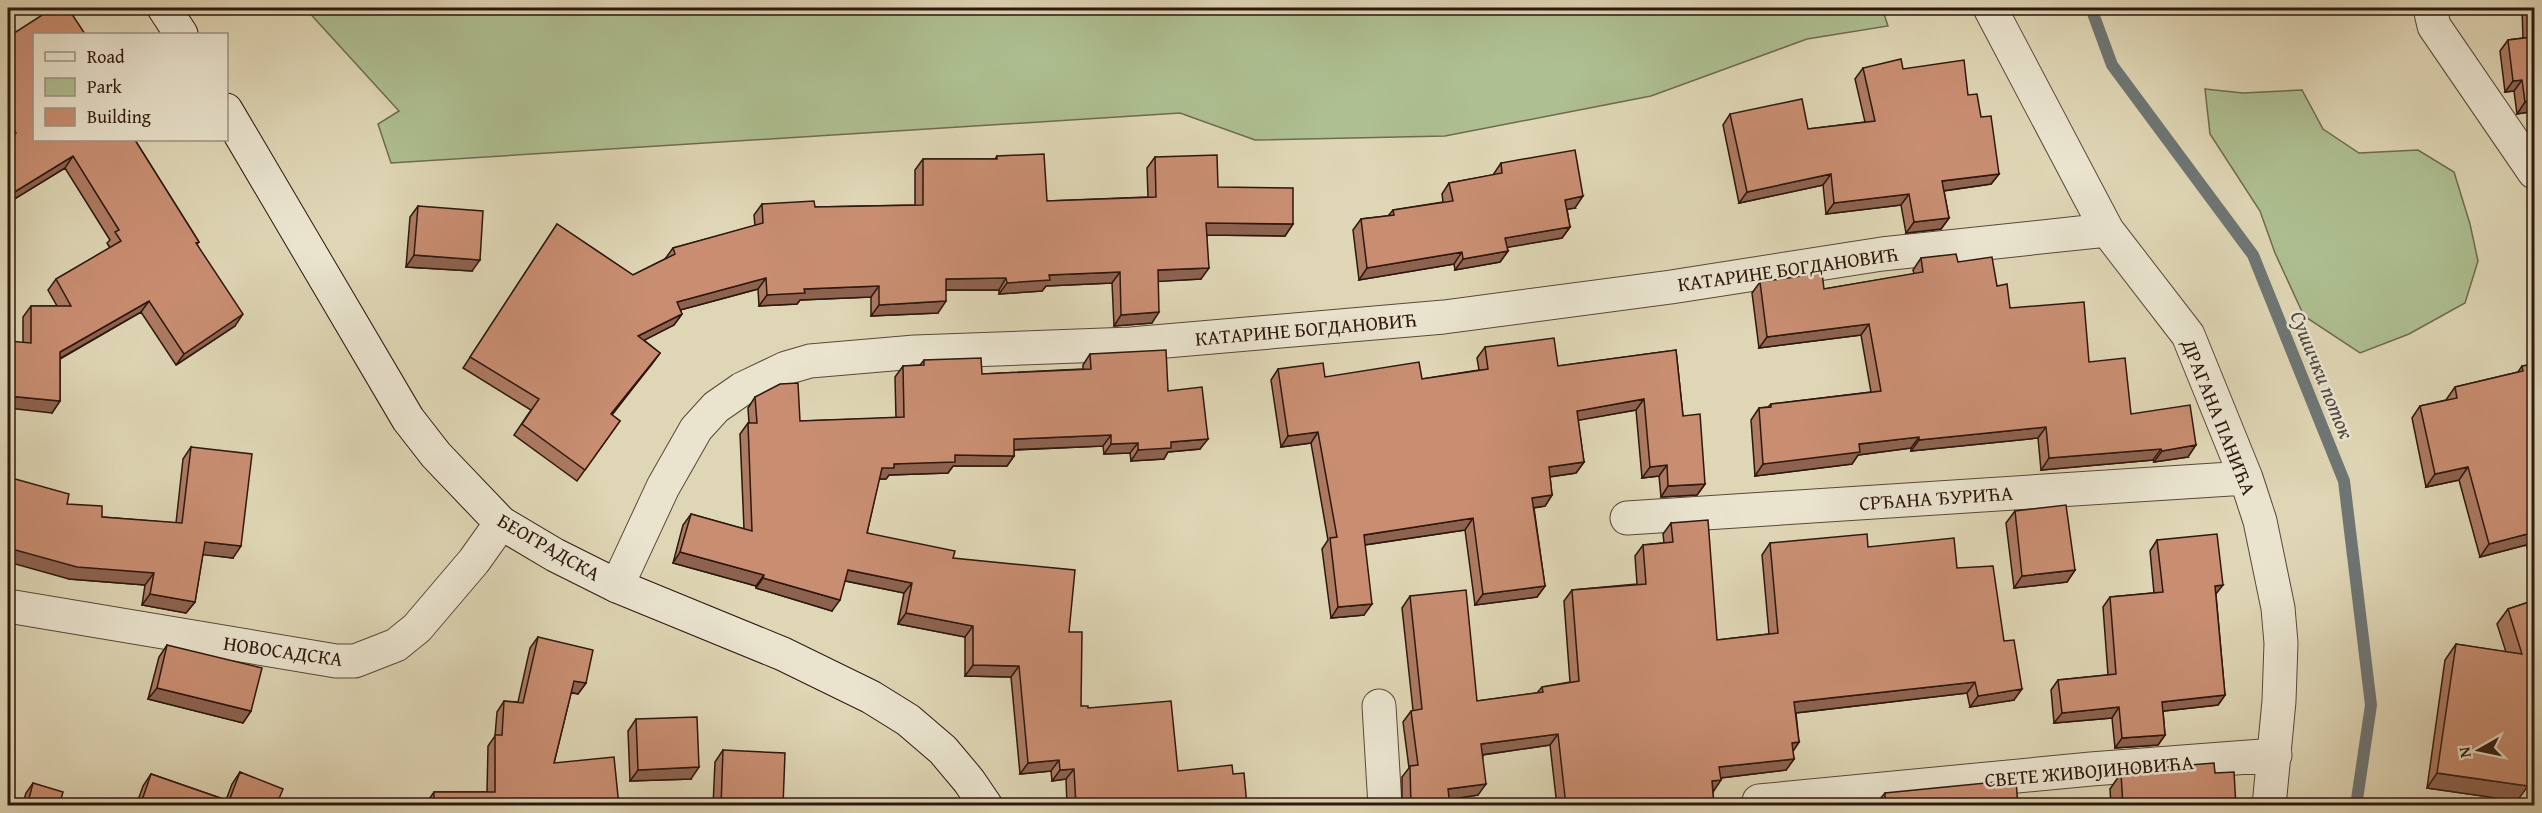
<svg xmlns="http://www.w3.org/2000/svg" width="2542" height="813" font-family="'Gentium Book Plus',serif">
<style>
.green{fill:#aebf91;stroke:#6e6b50;stroke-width:1.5}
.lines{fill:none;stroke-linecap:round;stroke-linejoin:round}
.stream{stroke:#6e7675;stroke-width:12}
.street-casing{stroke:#5a4738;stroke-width:35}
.secondary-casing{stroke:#2e170e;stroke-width:35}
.street{stroke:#eae4cf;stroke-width:33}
.secondary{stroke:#eae4cf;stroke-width:33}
.wall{fill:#ad7a62;stroke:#2e170e;stroke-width:1.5}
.shaded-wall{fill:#8d6350;stroke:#2e170e;stroke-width:1.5}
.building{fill:#c98e72;stroke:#2e170e;stroke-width:1.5}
.labels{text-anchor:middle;stroke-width:5;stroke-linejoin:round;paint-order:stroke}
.street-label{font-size:20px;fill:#2e170e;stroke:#eae4cf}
.water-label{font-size:21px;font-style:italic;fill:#4e4741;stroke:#eae4cf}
</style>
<rect width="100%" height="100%" fill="#dfd6b5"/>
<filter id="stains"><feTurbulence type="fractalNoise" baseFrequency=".00333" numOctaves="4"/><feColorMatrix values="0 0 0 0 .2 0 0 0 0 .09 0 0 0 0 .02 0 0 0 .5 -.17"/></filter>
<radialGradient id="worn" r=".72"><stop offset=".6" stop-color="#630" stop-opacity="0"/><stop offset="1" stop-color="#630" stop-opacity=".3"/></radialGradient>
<path class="green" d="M305,8H1882L1888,26L1807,39L1651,96L1445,136L1255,140L1180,113L391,163L378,124L399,111Z
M2205,89L2243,93L2302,90L2323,129L2359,153L2418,150L2454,172L2470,224L2478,261L2465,303L2409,334L2360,353L2304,316L2275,253L2260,211L2210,134Z"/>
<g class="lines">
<path class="stream" d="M2091,8L2112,65L2253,255L2344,481L2371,705L2356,806"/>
<defs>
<path id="street" d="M1990,8L2107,230L2188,335L2246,478L2260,521L2278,608L2281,643L2279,701L2269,806
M2430,8L2434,26L2534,172
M1627,518L2246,478
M617,586L663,487L696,429L716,407L742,389L786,368L810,361L915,352L1131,344L1444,317L1671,287L1882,254L2107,230
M8,606L336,661H355L396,645L417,628L474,561L501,523
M1379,706L1385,806
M1759,801L2091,769L2275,755"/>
<path id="secondary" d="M164,8L181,34
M226,110L408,419L436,455L501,523L555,555L617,586L783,654L871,697L908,720L943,750L969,781L986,806"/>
</defs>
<use href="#street" class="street-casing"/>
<use href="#secondary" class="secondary-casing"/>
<use href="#street" class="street"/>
<use href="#secondary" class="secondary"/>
</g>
<path class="wall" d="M2522,8H2535V111L2517,114L2514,91L2505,92L2500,51L2508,40L2523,38Z
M34,34L135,140L199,242L197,244L235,326L176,365L141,312L60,359V401L52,413L23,342V317L31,306H57L48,290L56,279L110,248L107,243L110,240L65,168L8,203V37Z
M1863,68L1903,69L1968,95L1981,117L1999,174L1991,184L1944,191L1949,218L1941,229L1906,233L1901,205L1826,214L1823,185L1739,203L1723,125L1730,114L1808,129L1865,122L1855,79Z
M997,156L1047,201L1148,197L1147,168L1155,157L1293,224L1285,236L1207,235L1201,279L1158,281L1152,323L1114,326L1112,283L1046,286L1042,291L999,294V290H946L938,313L871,316V297L800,300L797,304L759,306L758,289L680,310L682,314L674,325L644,340L660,353L612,415L620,421L577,481L514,435L531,410L463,368L557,224L633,275L665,259L673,248L755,226L754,215L762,204L815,207L915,205V170L923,159H995Z
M1501,163L1575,208L1567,209L1570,227L1562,238L1507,247L1508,251L1500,262L1455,270L1454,264L1359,280L1353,230L1361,219L1388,216L1393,210L1443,202L1442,194L1449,183L1493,175Z
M418,206L472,271L406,267L410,217Z
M1921,258L1958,262L1997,286L2010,308L2089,362L2131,414L2188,457L2154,462L2153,460L2041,470L2038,438L1911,451V448L1858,455L1852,464L1755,476L1751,420L1759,408L1768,407L1771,404L1871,392L1861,335L1759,348L1752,293L1760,282L1824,289L1914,274L1913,270Z
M1485,347L1558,366L1676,350L1683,416L1705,484L1697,495L1661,497L1659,476L1642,478L1636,410L1578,420L1584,462L1576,473L1550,477L1552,495L1545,506L1534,508L1545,586L1537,597L1475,605L1465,530L1365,545L1364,615L1331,618L1322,549L1328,540L1311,443L1281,447L1271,380L1278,369L1325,377L1422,379L1479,370L1477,358Z
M1090,354L1168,391L1200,449L1168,452L1164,459L1131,461L1130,453L1104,454L1103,446L1014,450V456L1007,466H953L948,473L889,475L886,479H879L867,533L953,558L1069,632L1081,706L1088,708L1178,771L1233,774L1247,806H1067L1066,779L1052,781L1051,771L1020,774L1011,677L965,676V637L898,624L904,593L845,581L832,611L756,588V586L673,563L683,525L691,514L744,529L740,434L748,423H749L748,408L755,397L800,421L896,418L895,377L903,366L920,365L924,360L982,374L1083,369V365Z
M2535,364V569L2526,545L2480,557L2459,480L2426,487L2412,418L2420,406L2446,400L2455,387L2518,372L2522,366Z
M191,447L233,558L203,554L195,602L186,613L142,605L145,585L69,579L67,504L102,517L176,523L183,459Z
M2015,511L2075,570L2067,582L2014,588L2006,523Z
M1671,523L1717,640L1769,634L1762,555L1770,543L1868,547L1957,568L2014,700L1970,707L1967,693L1796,713L1799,742L1793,751L1794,759L1786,770L1721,778L1713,792L1714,806H1557L1550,745L1483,755L1478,795L1449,799L1450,806H1402V777L1409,768L1403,722L1411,711L1413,710L1402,608L1410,596L1477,701L1537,693L1542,687L1570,682L1564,601L1572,590L1637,584L1635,556L1643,545L1664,543L1663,534Z
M2157,540L2216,595L2225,695L2218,705L2163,711L2165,735L2158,745L2115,748L2112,718L2054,723L2051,690L2058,680L2108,675L2103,607L2110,597L2154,593L2150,551Z
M2535,600L2517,801L2427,788L2445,660L2456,644L2506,652L2497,624L2508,609Z
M538,637L586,683L578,694L571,693L554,763L619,806H427V802L434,792H487L488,746L495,736L497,712L504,701L518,702L530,648Z
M167,645L251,711L243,723L148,699L159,657Z
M636,719L691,779L630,781L628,731Z
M723,750L783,806H713L715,762Z
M2129,770L2215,773L2236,806H2111L2110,789L2121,773H2127Z
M240,772L276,806H136L143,786L151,774L226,800L232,784Z
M33,783L59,806H22L26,793Z
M1885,793L2018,806H1858L1860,803L1879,800Z"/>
<path class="shaded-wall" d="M2522,80L2514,91L2505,92L2513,81Z
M2535,101V111L2517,114L2525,102Z
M73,156L65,168L8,203V196Z
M1831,174L1823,185L1739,203L1747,192Z
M1999,174L1991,184L1935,192L1942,181Z
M1909,194L1901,205L1826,214L1834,203Z
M1583,196L1575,208L1557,211L1565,200Z
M1949,218L1941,229L1906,233L1914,222Z
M1206,223L1293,224L1285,236L1199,235Z
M1570,227L1562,238L1498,249L1505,238Z
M1508,251L1500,262L1455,270L1463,259Z
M1462,252L1454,264L1359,280L1367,268Z
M414,255L480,260L472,271L406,267Z
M1209,268L1201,279L1150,282L1158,270Z
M1120,272L1112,283L1046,286L1042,291L999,294L1007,283L1049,275Z
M766,278L758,289L669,313L677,302Z
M1006,278L999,290H938L946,279Z
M879,286L871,297L800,300L797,304L759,306L767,295L804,289Z
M149,301L141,312L52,363L60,352Z
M946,301L938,313L871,316L879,305Z
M1159,312L1152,323L1114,326L1121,315Z
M243,314L235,326L176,365L184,354Z
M682,314L674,325L631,347L638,336Z
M1869,324L1861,335L1759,348L1767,337Z
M660,353L652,364L603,425L611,414Z
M8,396L60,401L52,413L8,408Z
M1644,399L1636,410L1569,422L1577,411Z
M2046,427L2038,438L1911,451L1919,440Z
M1318,432L1311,443L1281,447L1288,436Z
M1111,435L1103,446L1007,450L1014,439Z
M1919,437L1911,448L1858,455L1852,464L1755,476L1763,464L1859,444Z
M1208,439L1200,449L1168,452L1164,459L1131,461L1138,450L1171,442Z
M1138,443L1130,453L1104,454L1111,444Z
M2196,445L2188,457L2154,462L2162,451Z
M2161,449L2153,460L2041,470L2049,458Z
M955,455L1014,456L1007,466H953L948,473L889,475L886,479H874L882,468L894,464Z
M1584,462L1576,473L1541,478L1549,467Z
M1667,465L1659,476L1642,478L1650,467Z
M2468,467L2459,480L2426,487L2435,474Z
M1705,484L1697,495L1661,497L1668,486Z
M1552,495L1545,506L1525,509L1532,498Z
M1473,518L1465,530L1357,546L1364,535Z
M2535,532L2526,545L2480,557L2489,544Z
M205,542L241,546L233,558L196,554Z
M8,548L154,573L145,585L69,579L8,562Z
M680,552L764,575L756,586L673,563Z
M848,570L912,583L904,593L841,580Z
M2075,570L2067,582L2014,588L2022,576Z
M763,578L840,600L832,611L756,588Z
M2223,585L2215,595V586Z
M1545,586L1537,597L1475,605L1483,594Z
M150,594L195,602L186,613L142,605Z
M1372,604L1364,615L1331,618L1338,607Z
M906,613L973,626L965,637L898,624Z
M973,665L1019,666L1011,677L965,676Z
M574,681L586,683L578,694L567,691Z
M1975,682L1967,693L1786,714L1794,702Z
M157,688L251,711L243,723L148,699Z
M2022,689L2014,700L1970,707L1978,696Z
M2225,695L2218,705L2155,712L2162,702Z
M2119,707L2112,718L2054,723L2062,713Z
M1558,734L1550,745L1473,756L1481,744Z
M2165,735L2158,745L2115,748L2122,738Z
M1799,742L1791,754L1792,743Z
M1794,759L1786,770L1711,779L1719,767Z
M1059,760L1051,771L1020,774L1028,763Z
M699,767L691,779L630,781L638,770Z
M1074,769L1066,779L1052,781L1060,770Z
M2437,773L2528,786L2517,801L2427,788Z
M1721,780L1713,792L1712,781Z
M1486,784L1478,795L1440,801L1448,789Z"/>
<path class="building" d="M53,8H68L85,34H34V140H135L199,242L196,243L243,314L184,354L149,301L60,352V401L8,396V341L31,343V306H71L56,279L121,241L115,232L119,230L73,156L8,196V138L16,133L8,119V37Z
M2531,8H2535V101L2525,102L2522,80L2513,81L2508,40L2532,37Z
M1901,59L1903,69L1964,60L1968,95L1977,94L1981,117L1991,116L1999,174L1942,181L1949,218L1914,222L1909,194L1834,203L1831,174L1747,192L1730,114L1802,99L1808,129L1875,121L1863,68Z
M1575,150L1583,196L1565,200L1570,227L1505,238L1508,251L1463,259L1462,252L1367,268L1361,219L1394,215L1393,210L1453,201L1449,183L1502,173L1501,163Z
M1044,154L1047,201L1156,197L1155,157L1217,155L1218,187L1293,188V224L1206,223L1209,268L1158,270L1159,312L1121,315L1120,272L1049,275L1050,280L1007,283L1006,278L946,279V301L879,305V286L804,289L805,293L767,295L766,278L677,302L682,314L638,336L660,353L611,414L620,421L585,470L522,424L539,399L470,357L557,224L633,275L675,254L673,248L763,223L762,204L814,201L815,207L923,205V159H997V156Z
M418,206L483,211L480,260L414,255Z
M1956,254L1958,262L1992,257L1997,286L2007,284L2010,308L2084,302L2089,362L2125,358L2131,414L2190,405L2196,445L2162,451L2161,449L2049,458L2046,427L1919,440V437L1859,444L1860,452L1763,464L1759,408L1771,407V404L1881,391L1869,324L1767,337L1760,282L1822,273L1824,289L1923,272L1921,258Z
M1554,338L1558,366L1676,350L1683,416L1700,414L1705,484L1668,486L1667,465L1650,467L1644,399L1577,411L1584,462L1549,467L1552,495L1532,498L1545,586L1483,594L1473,518L1364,535L1372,604L1338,607L1330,538L1337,537L1318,432L1288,436L1278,369L1323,363L1325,377L1419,362L1422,379L1488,369L1485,347Z
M1166,350L1168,391L1202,387L1208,439L1171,442V448L1138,450V443L1111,444V435L1014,439V456L955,455V462L894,464V468H882L867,533L955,551L953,558L1075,570L1069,632H1082L1081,706H1088V708L1171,701L1178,771L1232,765L1233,774L1244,773L1247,806H1076L1074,769L1060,770L1059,760L1028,763L1019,666L973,665V626L906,613L912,583L848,570L840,600L763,578L764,575L680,552L691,514L752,531L748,423H757L755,397L780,384L798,383L800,421L904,417L903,366L924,365V360L981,358L982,374L1091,369L1090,354Z
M2535,364V532L2489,544L2468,467L2435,474L2420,406L2457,398L2455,387L2523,371L2522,366Z
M191,447L252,454L241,546L205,542L195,602L150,594L154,573L77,567L8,548V477L69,494L67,504L102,506V517L182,523Z
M2066,505L2075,570L2022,576L2015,511Z
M1708,520L1717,640L1778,633L1770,543L1867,534L1868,547L1954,538L1957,568L1993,566L2004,641L2014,640L2022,689L1978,696L1975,682L1794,702L1799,742L1792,743L1794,759L1719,767L1721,780L1712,781L1714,806H1566L1558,734L1481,744L1486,784L1448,789L1450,806H1411L1410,766L1418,765L1411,711L1422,709L1410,596L1466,590L1477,701L1543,692L1542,687L1579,681L1572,590L1646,584L1643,545L1673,542L1671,523Z
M2217,534L2223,585L2215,586L2225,695L2162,702L2165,735L2122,738L2119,707L2062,713L2058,680L2116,674L2110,597L2163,592L2157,540Z
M2535,600V736L2528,786L2437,773L2456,644L2522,654L2508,609Z
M538,637L593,650L586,683L574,681L554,763L614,757L619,806H434V792H495V735H502L504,701L523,703Z
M167,645L262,668L251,711L157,688Z
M697,717L699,767L638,770L636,719Z
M723,750L785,753L783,806H721Z
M2214,763L2215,773L2234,772L2236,806H2123L2121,773L2130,772L2129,770Z
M240,772L283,789L276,806H140L151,774L229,801Z
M2016,780L2018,806H1860V803L1885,800V793Z
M33,783L63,792L59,806H27Z"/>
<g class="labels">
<g class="street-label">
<text transform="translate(1788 269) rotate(-8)" y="7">КАТАРИНЕ БОГДАНОВИЋ</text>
<text transform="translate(1306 329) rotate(-5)" y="7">КАТАРИНЕ БОГДАНОВИЋ</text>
<text transform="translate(2219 417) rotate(68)" y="7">ДРАГАНА ПАНИЋА</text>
<text transform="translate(1936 498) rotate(-4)" y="7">СРЂАНА ЂУРИЋА</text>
<text transform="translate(549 547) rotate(30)" y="7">БЕОГРАДСКА</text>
<text transform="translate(283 651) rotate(8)" y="7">НОВОСАДСКА</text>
<text transform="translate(2089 771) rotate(-5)" y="7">СВЕТЕ ЖИВОЈИНОВИЋА</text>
</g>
<g class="water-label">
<text transform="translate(2322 375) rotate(68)" y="7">Сушички поток</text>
</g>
</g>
<rect width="2542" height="813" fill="none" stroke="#dfd6b5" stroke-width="30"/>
<rect x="9" y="9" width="2524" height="795" fill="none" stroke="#2e170e" stroke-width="3"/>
<rect x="15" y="15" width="2512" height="783" fill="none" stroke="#2e170e" stroke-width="1.5"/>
<rect x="33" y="33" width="195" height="108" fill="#eae4cf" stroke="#9f9282" stroke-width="1.5"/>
<rect x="45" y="52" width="30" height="9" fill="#eae4cf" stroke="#9f9282" stroke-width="1.5"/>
<text x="87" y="63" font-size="18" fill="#2e170e">Road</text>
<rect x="45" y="78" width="30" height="18" fill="#aebf91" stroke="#9f9282" stroke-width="1.5"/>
<text x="87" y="93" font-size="18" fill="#2e170e">Park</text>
<rect x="45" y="108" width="30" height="18" fill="#c98e72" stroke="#9f9282" stroke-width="1.5"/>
<text x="87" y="123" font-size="18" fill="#2e170e">Building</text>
<g transform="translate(2479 750) rotate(261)" stroke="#eae4cf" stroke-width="4.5" paint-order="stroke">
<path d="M0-4.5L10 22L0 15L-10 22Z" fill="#2e170e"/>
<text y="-9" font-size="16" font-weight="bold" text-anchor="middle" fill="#2e170e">N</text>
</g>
<rect width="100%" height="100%" filter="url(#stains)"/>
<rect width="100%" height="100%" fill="url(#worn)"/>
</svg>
